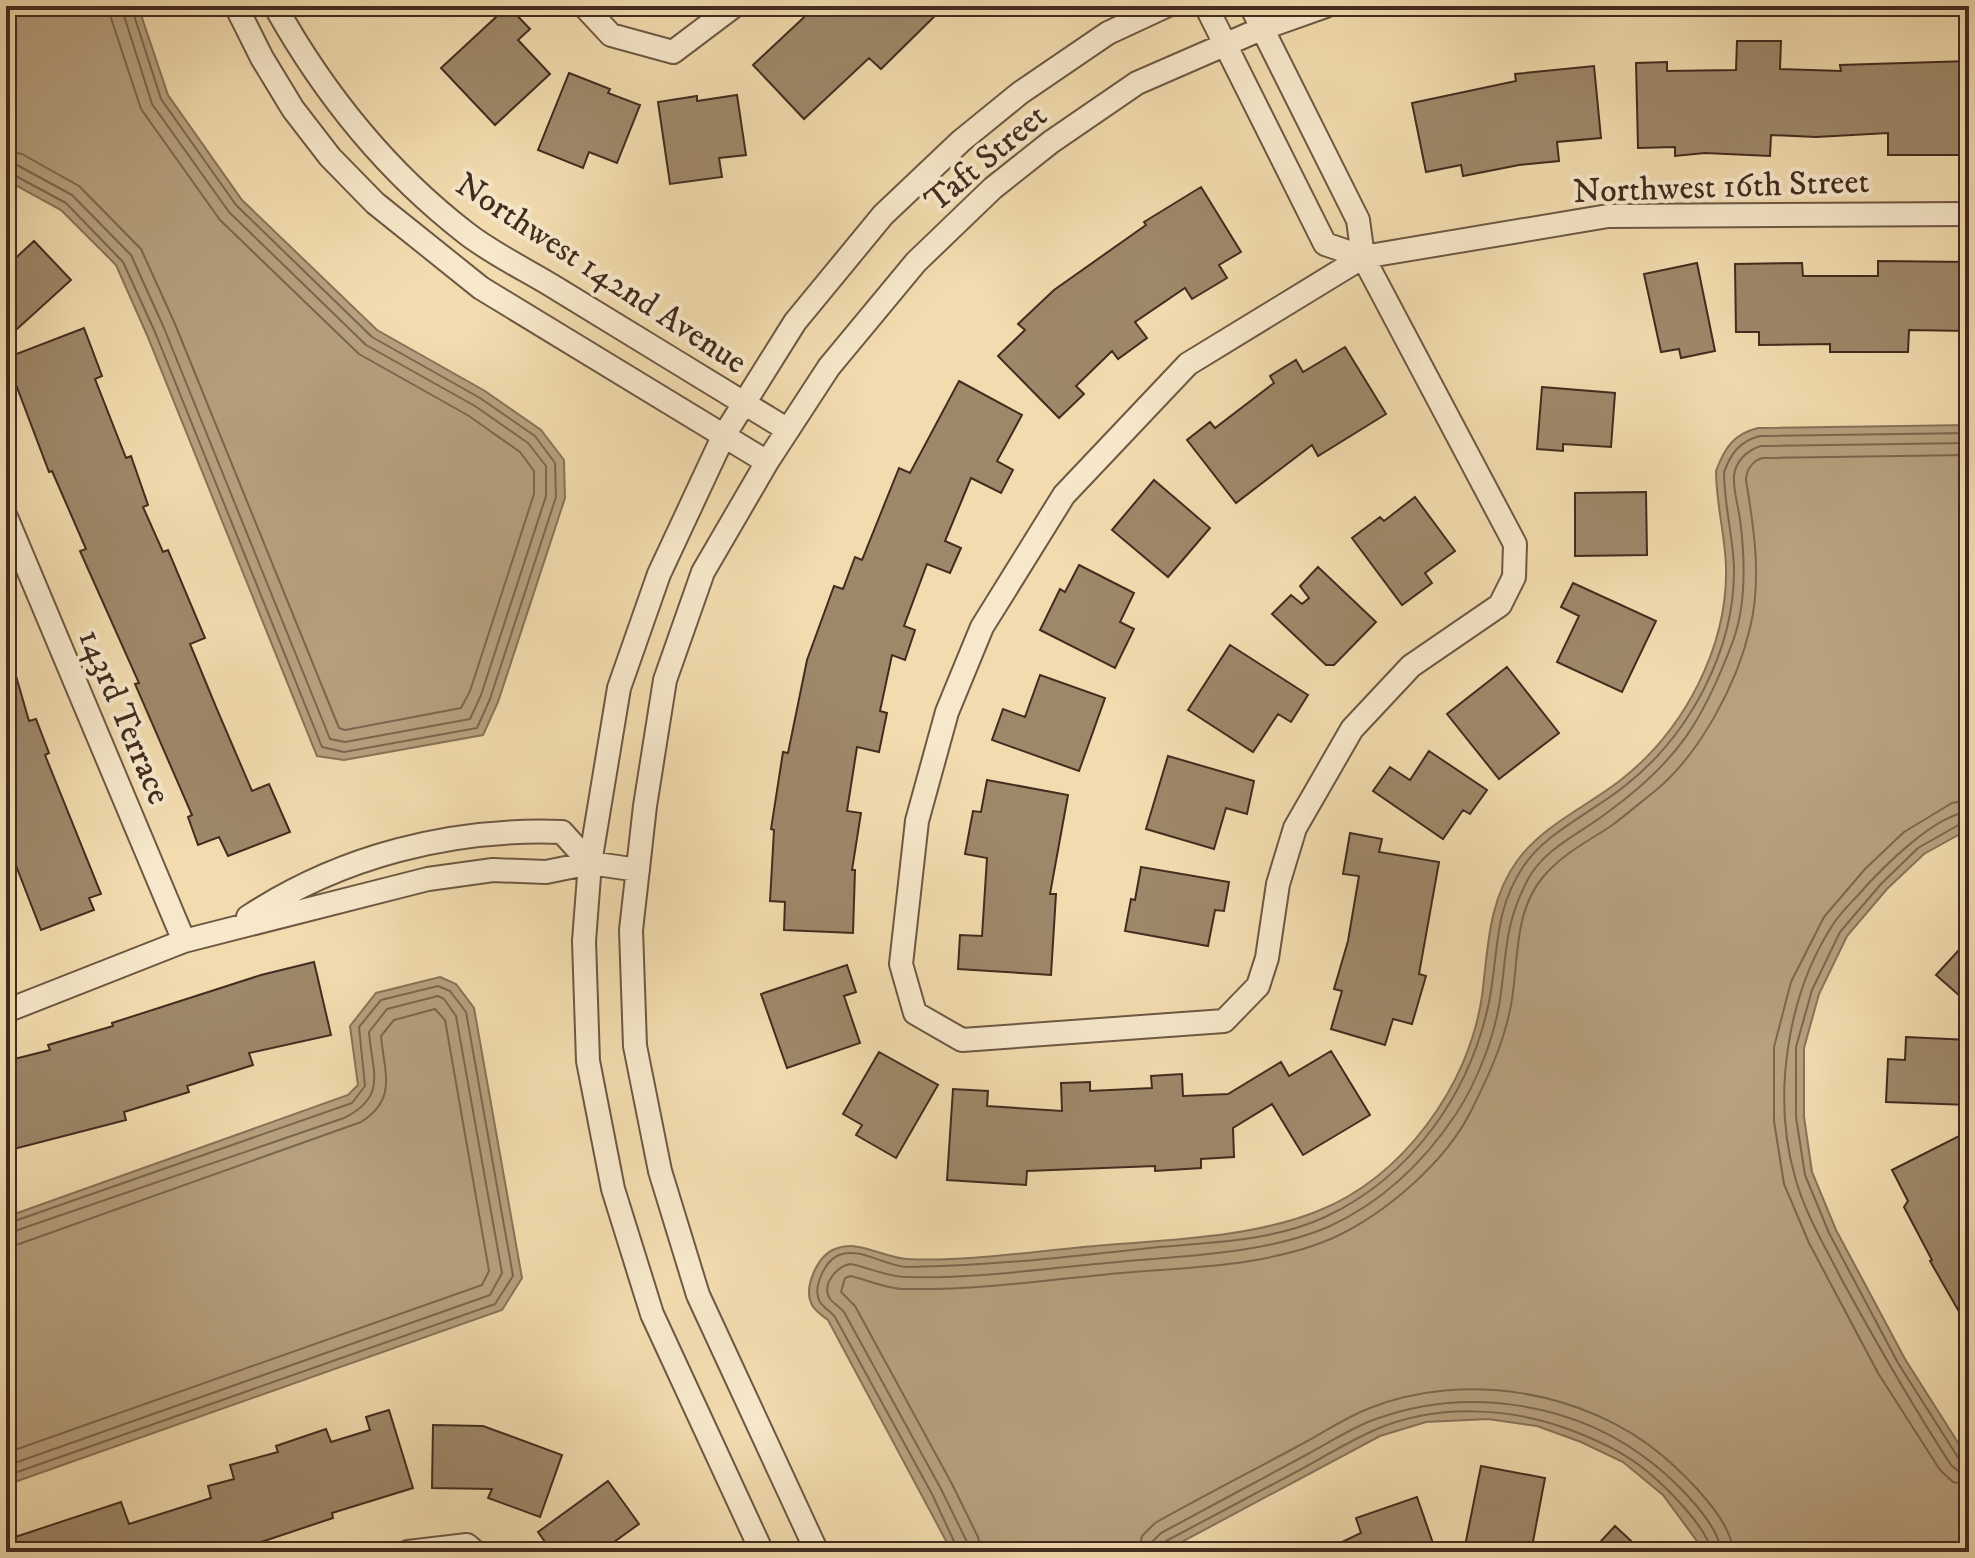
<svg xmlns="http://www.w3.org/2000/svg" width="1975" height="1558" font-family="'IM FELL DW Pica',serif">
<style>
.water{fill:#b6a07e;stroke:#887258;stroke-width:2}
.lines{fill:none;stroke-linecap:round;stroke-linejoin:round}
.shore{stroke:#7c664e;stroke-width:2}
.building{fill:#9e886a;stroke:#422c1f;stroke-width:2}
.street-casing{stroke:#6e5843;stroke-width:26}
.street{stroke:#f7e8cb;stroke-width:22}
.labels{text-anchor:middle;stroke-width:8;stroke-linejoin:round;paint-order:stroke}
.street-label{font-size:34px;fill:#422c1f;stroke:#f7e8cb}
</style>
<rect width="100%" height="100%" fill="#f2dcaf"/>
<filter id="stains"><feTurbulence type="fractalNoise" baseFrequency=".0025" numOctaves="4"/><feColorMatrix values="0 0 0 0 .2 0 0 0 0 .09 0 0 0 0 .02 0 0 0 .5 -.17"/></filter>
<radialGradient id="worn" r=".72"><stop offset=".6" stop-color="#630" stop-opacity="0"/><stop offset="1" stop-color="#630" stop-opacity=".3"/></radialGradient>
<path class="water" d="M6,6H138L168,95L242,200L377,330L485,391L541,430L564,460L565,498L498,702L483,735L344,760L317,756L147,335L116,265L61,210L6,180Z
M1969,425V829L1924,854L1887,889L1847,936L1819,994L1804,1048V1117L1812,1172L1836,1230L1905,1359L1969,1460V1552H1705L1663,1495L1623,1462L1581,1442L1537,1426L1488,1419L1426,1422L1380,1436L1163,1552H952L828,1320C823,1316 815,1311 812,1305C803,1288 817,1256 835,1249C859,1239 883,1258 907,1259C962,1262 1029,1252 1084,1247C1159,1240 1249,1239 1318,1211C1403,1177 1469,1086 1482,996C1488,949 1488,901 1517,861C1543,825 1588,806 1622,779C1684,730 1728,647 1726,567C1725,534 1716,503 1716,471C1725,447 1734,434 1758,428Z
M440,977L456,984L474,1008L522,1278L502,1310L6,1485V1217L348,1095L358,1085L350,1026L376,993Z"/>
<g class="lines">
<path class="shore" d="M6,151L22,154L79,186L141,249L175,324L339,728L345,730L461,708L470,691L534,494V471L520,452L469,416L359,354L220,220L141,109L111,18L109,6
M6,163L17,165L72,195L131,255L164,328L330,739L345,742L470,719L481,695L546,496V466L528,443L475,406L366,345L229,212L152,104L121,6
M6,173L12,174L66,203L123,262L155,332L322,747L344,752L477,728L490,699L556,497L555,463L535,436L480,398L372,337L236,205L161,99L131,6
M1969,800L1952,803L1904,832L1865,869L1824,917L1791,982L1774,1047V1121L1784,1184L1809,1243L1878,1373L1940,1470L1953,1482L1969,1485
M1969,812C1935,814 1881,869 1859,894C1850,904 1839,914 1832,926C1787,996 1772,1097 1795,1177C1805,1214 1826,1248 1843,1282C1877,1344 1912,1405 1951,1465L1958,1471L1969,1473
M1969,822L1962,823L1918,848L1881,884L1840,932L1812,990L1796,1047V1117L1805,1175L1829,1233L1898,1363L1959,1459L1969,1463
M6,1224L352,1103L365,1086L359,1027L381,1000L438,986L450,991L466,1012L513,1276L495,1304L6,1476
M6,1234L344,1118C388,1096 372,1072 369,1032L387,1009L438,996L444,999L456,1016L502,1273L490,1295L6,1466
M6,1246L19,1244L361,1122C398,1099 384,1072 381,1036L394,1020L435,1009L445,1020L489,1271L482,1285L6,1453
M959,1552L932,1494L835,1317C831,1312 823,1307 820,1302C812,1289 824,1263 837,1256C858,1245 886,1267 908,1267C992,1266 1076,1256 1159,1247C1215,1242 1273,1241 1325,1217C1411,1177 1470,1094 1489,1002C1499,953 1493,912 1523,867C1545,833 1594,811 1626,785C1690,734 1735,650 1734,568C1733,536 1724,504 1724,472C1731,453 1740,441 1760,436L1969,433
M969,1552L967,1542L941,1489L844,1312C840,1307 831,1302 829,1297C822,1283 838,1266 850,1264C868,1267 887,1277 906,1277C973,1279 1041,1269 1107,1263C1179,1256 1262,1255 1328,1227C1381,1203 1424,1162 1456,1114C1477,1082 1494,1038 1500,1000C1507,952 1504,926 1527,881C1544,848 1580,834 1608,812C1678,761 1703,721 1733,641C1747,603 1745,558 1740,519C1738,505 1733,490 1734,476C1735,462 1747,450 1761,446L1969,443
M981,1552L978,1537L952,1484L855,1306L841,1292L845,1278L850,1276C868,1280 887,1289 905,1289C974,1290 1042,1281 1110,1274C1184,1267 1264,1268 1333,1238C1385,1214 1445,1163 1471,1111C1488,1077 1504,1043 1511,1005C1519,962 1513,913 1543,877C1562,854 1587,842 1611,826C1626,815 1641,802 1655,791C1700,754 1737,684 1750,628C1762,580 1754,528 1746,480C1746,470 1753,460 1763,458L1969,455
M1139,1552L1142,1536L1155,1523C1203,1496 1252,1471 1300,1445C1323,1433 1346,1417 1370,1408C1465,1371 1584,1390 1663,1456C1686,1476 1732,1520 1733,1552
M1151,1552L1153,1541L1161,1533C1209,1507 1258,1481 1306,1455C1329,1443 1352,1427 1376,1419C1469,1385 1580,1403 1656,1466C1677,1483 1720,1525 1721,1552
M1162,1552L1166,1541C1209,1518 1253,1495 1296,1472C1322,1458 1349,1441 1377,1429C1436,1404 1508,1407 1568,1429C1597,1440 1624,1452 1648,1472C1666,1487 1709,1529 1711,1552"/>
</g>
<path class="building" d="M508,6L530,29L518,40L550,74L495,125L441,68Z
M816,6H945L881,69L869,58L804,119L753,65Z
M1737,41H1781L1780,69L1841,71L1840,65L1969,61V155H1888V133L1816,137L1771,135L1770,156L1705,153L1675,156V147L1638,148L1636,63L1667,62V71L1736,70Z
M1594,66L1601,138L1557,142L1559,161L1519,165L1463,176L1461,165L1426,172L1412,103L1516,81L1515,74Z
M569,73L610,89L608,93L640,105L617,163L589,152L583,168L538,150Z
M737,95L746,155L719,158L722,177L670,184L658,102L697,96V101Z
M1201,187L1241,252L1219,265L1227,278L1192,299L1185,288L1135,322L1147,338L1118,359L1112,351L1076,386L1084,394L1059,418L998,356L1025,330L1018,324L1054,290L1146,225L1144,222Z
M34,241L71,280L6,339V267Z
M1878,261L1969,262V331L1909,330L1908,352H1830V344L1759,345V332H1736L1735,264L1802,263L1803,276H1878Z
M1697,263L1715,351L1681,358L1679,349L1661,352L1644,274Z
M84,328L102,376L95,379L126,458L131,456L148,505L143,507L163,552L168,550L205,638L190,644L216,707L252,791L269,784L290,832L228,856L219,837L198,845L188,817L192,815L135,684L139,683L80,551L86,549L52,471L49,472L6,358Z
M1345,347L1386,414L1318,456L1312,445L1236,503L1187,440L1210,422L1215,428L1274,383L1270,376L1296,360L1303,372Z
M959,381L1022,415L997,461L1013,470L1001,493L971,478L945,541L961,548L950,573L927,564L904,626L915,630L905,660L892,655L880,711L887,713L879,752L857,747L847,811L861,813L852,870H855L853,933L784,930L785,902L770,901L774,830L771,829L783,752L788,753L807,660L834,586L843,589L855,557L862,560L899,468L910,473Z
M1542,387L1615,393L1611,447L1563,444V451L1537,449Z
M1154,480L1210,528L1168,577L1112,530Z
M1646,492L1647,555L1575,556V493Z
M1415,497L1455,551L1425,573L1432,583L1402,605L1352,538L1380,517L1384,521Z
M1079,565L1134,593L1120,622L1134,629L1115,668L1040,630L1060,589L1065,592Z
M1318,567L1376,622L1334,665H1326L1272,614L1291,595L1302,604L1309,598L1300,586Z
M1573,583L1656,621L1622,692L1557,662L1579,616L1561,607Z
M1230,645L1308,695L1291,722L1278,714L1253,752L1188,710Z
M12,662L29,721L36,719L49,753L45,755L101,894L89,898L94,910L41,930L13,858L6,861V663Z
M1507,667L1559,733L1499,779L1447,714Z
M1040,675L1105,698L1079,771L992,740L1003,709L1025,717Z
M1429,751L1487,790L1470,814L1463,810L1443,839L1373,791L1390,767L1410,780Z
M1168,756L1254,781L1247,814L1226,808L1214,849L1146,829Z
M987,780L1068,795L1050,894H1056L1051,975L958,969L960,935L982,936L987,858L965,854L973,811L981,812Z
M1350,833L1382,839L1379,852L1439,862L1419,974L1426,976L1412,1024L1393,1019L1385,1045L1331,1029L1342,991L1334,989L1348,941L1359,876L1343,874Z
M1141,867L1229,882L1224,911L1215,910L1208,946L1125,931L1131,899L1135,900Z
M1969,939V1004L1936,975Z
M314,962L331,1035L249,1053L253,1065L187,1086L189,1092L124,1112L126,1120L6,1151V1061L50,1050L48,1045L113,1026L112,1023L261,975Z
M847,965L856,992L844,996L860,1043L787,1068L761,994Z
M1906,1037L1969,1040V1105L1886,1102L1888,1059L1905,1060Z
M1331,1051L1370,1115L1303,1155L1272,1104L1233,1128L1234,1157L1201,1159V1168L1155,1171V1166L1027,1171L1026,1185L947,1180L953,1089L988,1091L987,1106L1062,1111L1061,1083L1090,1082V1091L1152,1088L1151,1076L1182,1074L1183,1096L1228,1094L1281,1062L1289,1076Z
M879,1052L938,1085L896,1158L856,1135L862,1125L843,1114Z
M1959,1136L1969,1155V1329L1930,1261L1932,1260L1904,1207L1908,1201L1892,1170Z
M389,1410L413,1488L332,1513L333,1518L231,1552H227L224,1543L195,1552H6V1540L121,1502L129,1524L211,1498L208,1486L234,1479L230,1465L278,1452L276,1446L326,1429L331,1442L370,1430L366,1417Z
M433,1425L483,1426L562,1455L540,1517L488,1498L492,1489L432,1488Z
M1481,1466L1545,1478L1531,1552H1497L1465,1546Z
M608,1481L639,1524L600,1552H552L538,1532Z
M1417,1497L1436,1552H1321L1361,1533L1356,1518Z
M1615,1526L1643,1552H1591Z"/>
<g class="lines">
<defs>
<path id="street" d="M236,6L262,58L293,109L330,157L375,203L481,288L767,462
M275,6C324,94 386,171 466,233C494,255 529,271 559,290C635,337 712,383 788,430
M584,6L611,35L673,52L734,6
M1206,6L1325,244L1363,257
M1251,6L1358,220L1363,257L1515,544L1514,577L1500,605L1411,666L1352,729L1295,828L1278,884L1267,958L1258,986L1224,1021L962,1040L915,1013L901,964L917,821L947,712L982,627L1064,495L1188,364L1363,257L1608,216L1969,214
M6,517L184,941
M248,917C341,856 451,828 562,832L590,863
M6,1011L184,941L428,879L493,870L546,872L590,863L638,870
M408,1552L467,1545L475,1552
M762,1552L652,1314L613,1189L588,1061L584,941L590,863L619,688L659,574L723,437L795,322L883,215L961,141L1020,93L1108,33L1166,6
M817,1552L698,1295L660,1171L635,1046L631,930L645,806L665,680L703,572L767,462L829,367L916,262L993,188L1051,142L1137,83L1261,29L1326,6"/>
</defs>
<use href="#street" class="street-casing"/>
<use href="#street" class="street"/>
</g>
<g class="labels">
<g class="street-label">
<text transform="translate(985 157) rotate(-40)" y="12">Taft Street</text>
<text transform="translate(1721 185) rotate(-2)" y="12">Northwest 16th Street</text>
<text transform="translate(602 272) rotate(33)" y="12">Northwest 142nd Avenue</text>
<text transform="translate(126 716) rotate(67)" y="12">143rd Terrace</text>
</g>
</g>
<rect width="1975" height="1558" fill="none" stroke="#f2dcaf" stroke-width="32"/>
<rect x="8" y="8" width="1959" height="1542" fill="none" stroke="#422c1f" stroke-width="4"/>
<rect x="16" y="16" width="1943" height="1526" fill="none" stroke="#422c1f" stroke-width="2"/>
<rect width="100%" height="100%" filter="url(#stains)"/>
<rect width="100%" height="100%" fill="url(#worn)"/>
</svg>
